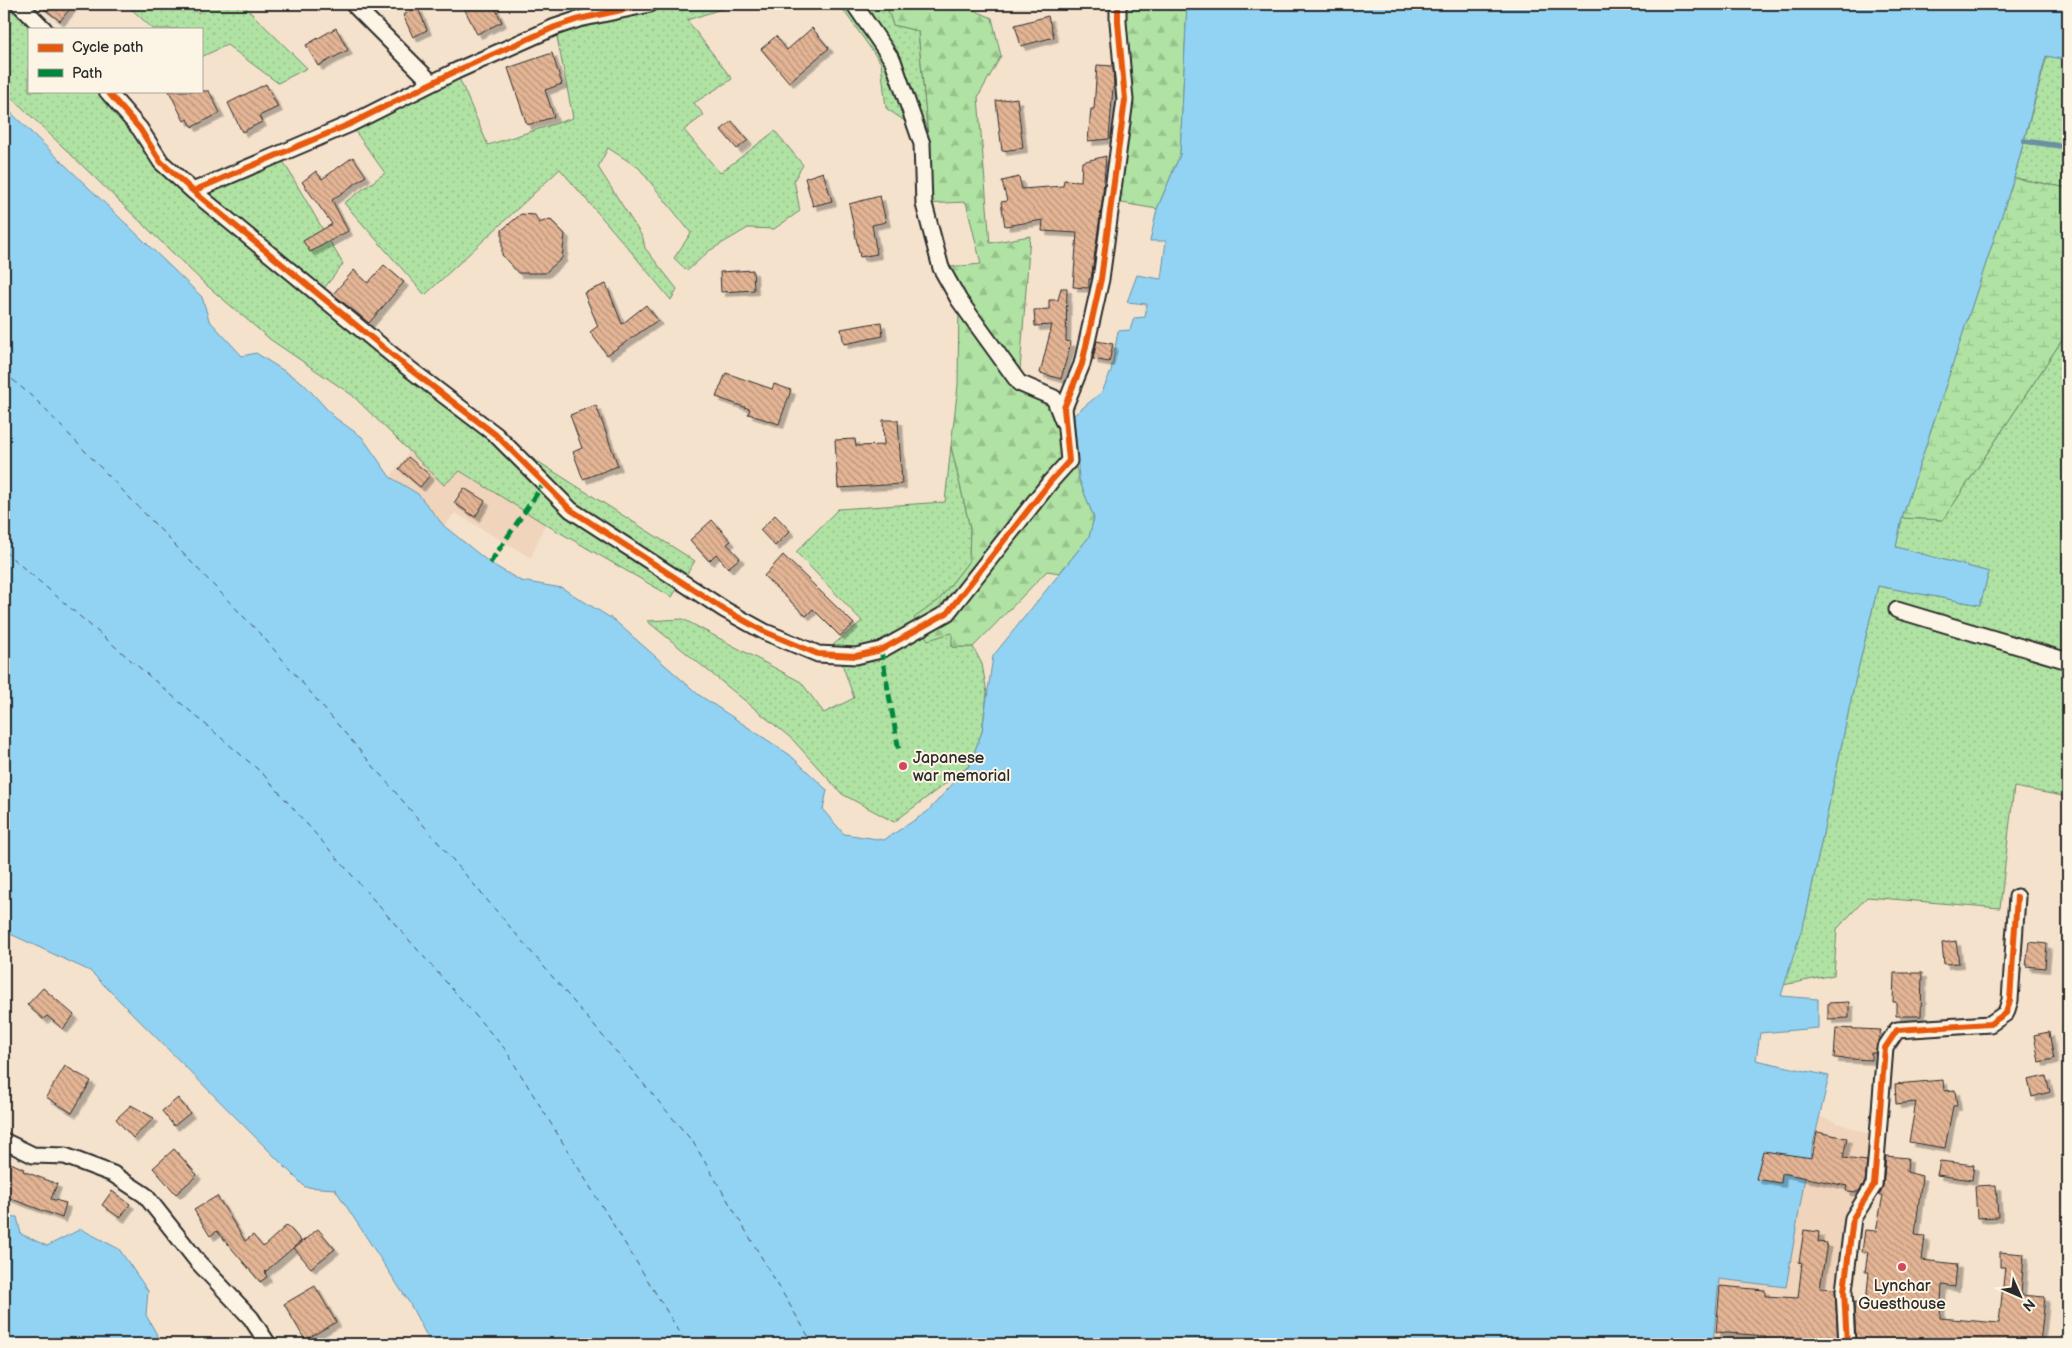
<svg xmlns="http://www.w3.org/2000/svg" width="2072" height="1348" font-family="'Balsamiq Sans',sans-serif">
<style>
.built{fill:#f0d4bc}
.grass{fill:url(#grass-dots);stroke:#6d8667}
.forest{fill:url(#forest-firs);stroke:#6d8667}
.wetland{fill:url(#wetland-marsh);stroke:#6d8667}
.water{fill:#92d3f3;stroke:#6990a3}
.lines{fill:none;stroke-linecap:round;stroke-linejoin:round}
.stream{stroke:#6990a3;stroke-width:5.5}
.ferry{stroke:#45555d;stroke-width:1;stroke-dasharray:6 5;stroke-linecap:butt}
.building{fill:url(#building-back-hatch);stroke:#2b2b2b;filter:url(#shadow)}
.minor-casing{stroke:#2b2b2b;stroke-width:19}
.minor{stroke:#fcf5e5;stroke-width:15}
.quiet{stroke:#00873e;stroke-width:5;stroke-dasharray:10 5;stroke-linecap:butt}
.cycleway-casing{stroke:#fcf5e5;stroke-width:9}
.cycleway{stroke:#e8590c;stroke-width:6}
.poi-dot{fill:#d1495b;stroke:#fcf5e5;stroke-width:2}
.labels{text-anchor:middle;stroke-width:4;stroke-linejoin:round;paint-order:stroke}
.poi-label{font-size:16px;fill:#2b2b2b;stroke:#fcf5e5;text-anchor:start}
</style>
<defs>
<pattern id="grass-dots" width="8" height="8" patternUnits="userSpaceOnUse" patternTransform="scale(1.25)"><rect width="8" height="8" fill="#afe2a3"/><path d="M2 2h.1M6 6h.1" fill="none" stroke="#97c28c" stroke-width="1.8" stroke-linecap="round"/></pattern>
<pattern id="forest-firs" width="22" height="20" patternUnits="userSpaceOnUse" patternTransform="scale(1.25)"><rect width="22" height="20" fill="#afe2a3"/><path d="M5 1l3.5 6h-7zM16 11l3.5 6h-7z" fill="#97c28c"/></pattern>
<pattern id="wetland-marsh" width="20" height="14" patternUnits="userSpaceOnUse" patternTransform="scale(1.25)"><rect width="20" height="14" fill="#afe2a3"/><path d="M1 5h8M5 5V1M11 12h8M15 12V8" fill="none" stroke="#97c28c"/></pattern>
<pattern id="building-back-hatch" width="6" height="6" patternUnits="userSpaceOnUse" patternTransform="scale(1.25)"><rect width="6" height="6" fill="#e4b595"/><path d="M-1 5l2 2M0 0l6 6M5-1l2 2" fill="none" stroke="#b9937a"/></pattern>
<filter id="shadow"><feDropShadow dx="4.5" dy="4.5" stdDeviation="0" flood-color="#0004"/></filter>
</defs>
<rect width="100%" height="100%" fill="#f5e2cd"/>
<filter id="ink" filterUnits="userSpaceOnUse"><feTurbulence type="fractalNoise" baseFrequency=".02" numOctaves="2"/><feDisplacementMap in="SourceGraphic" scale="10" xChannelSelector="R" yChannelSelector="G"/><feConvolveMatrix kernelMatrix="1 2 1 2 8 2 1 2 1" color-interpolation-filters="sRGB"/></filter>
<g filter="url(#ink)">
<path class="built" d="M409,452L444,485L459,471L545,524L531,558L455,513L444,526L418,494L390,477Z
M1820,1117L1878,1137L1874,1185L1853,1218L1847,1344H1713L1718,1279L1804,1183Z"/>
<path class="grass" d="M4,4H19L44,29H29V91H107L193,191L279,154L343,264L319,295L496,435L695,561L672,597L545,524L460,471L444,485L352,395L271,340L204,283L4,90Z
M126,4H184L199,13L206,4H242L307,68L278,83L227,45L201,57V29H153Z
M580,4H737L687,20L732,79L694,103L704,115L684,130L720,173L775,131L803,165L794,180L800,211L774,229L748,228L709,251L687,271L674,258L691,233L639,168L608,148L598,167L643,238L645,248L677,289L671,300L628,248L560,169L425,295L344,203L385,173L350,124L456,71L488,145L573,118L555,27L578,19Z
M839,4H886L893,25L918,31L928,136L922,144L916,129L886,108L881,63Z
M2047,56L2068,60V188L2014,178Z
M2068,331V797L2014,787L2000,908L1867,897L1837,929L1834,975L1783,985L1806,915L1853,690L1878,586L1980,605L1989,572L1896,547L1902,518L1943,520Z
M951,446L970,528L969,561L939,600L915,618L953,633L952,647H973L982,664L987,693L982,732L969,766L894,822L842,794L792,739L647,621L683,619L801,682L824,713L854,698L839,655L833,645L862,621L796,552L838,509L945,502Z"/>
<path class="forest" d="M886,4H961L992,18L1001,56L978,97L990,243L1030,236L1019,383L1054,398L1068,434L1079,479L1094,518L1089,537L1060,573L1047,571L973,647H952V633L928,640L914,618L939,600L969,561L970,528L951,446L958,385L959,300L941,268L981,264L966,202L924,204L922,144L928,136L918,31L893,25Z
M1118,4H1187L1180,155L1157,209L1110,201L1125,100Z"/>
<path class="wetland" d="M2014,178L2068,188V331L1943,520L1902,518Z"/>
<path class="water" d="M1187,4H2068V60L2046,56L2014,178L1902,518L1896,547L1989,572L1980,605L1878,586L1853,690L1806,915L1781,996L1818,999V1028L1760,1033L1756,1060L1829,1076L1804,1183L1786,1287L1719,1279L1713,1344H431L410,1304L335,1189L305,1187L90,971L4,931V106L202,297L209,320L242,356L256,353L303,383L334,417L362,437L390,477L418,494L444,526L490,563L521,581L562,588L614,620L699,695L790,755L827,790L823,810L844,834L884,840L927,812L969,766L982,732L993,656L1089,537L1094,518L1079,479L1074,415L1102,392L1111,371L1118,331L1130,330L1134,318L1145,317L1147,304L1127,302L1137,275L1161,279L1166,241H1150L1157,209L1180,155Z
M4,1216L17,1217L21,1234L47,1246L81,1229L119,1249L148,1291L146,1315L162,1344H4Z"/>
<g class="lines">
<path class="stream" d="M2024,141L2068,147"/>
<path class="ferry" d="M4,372L37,401L265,639L693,1142L813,1344
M4,551L262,773L505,1049L687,1344"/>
</g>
<path class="building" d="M38,4H74L60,21Z
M462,4H493L502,22L477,34Z
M418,8L427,30L413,37L403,15Z
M1048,16L1054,37L1021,46L1015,25Z
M336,28L348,50L318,66L306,45Z
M812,28L829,48L789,82L761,49L776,36L787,50Z
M552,53L562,84L545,90L554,117L527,125L508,68Z
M1097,65L1113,66L1114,88L1113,87L1109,139L1088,141L1091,109H1094Z
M266,84L278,107L259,116L262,122L242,132L228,103Z
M169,91H209L220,113L192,127L188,119L184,121Z
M1017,98L1023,148L1002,151L996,101Z
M732,121L748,140L737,149L721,130Z
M1106,156L1102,203L1091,279H1089V288L1073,287L1077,233L1042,231L1043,220L1005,226L1001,202L1007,201L1002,181L1019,177L1022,189L1063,186L1064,180L1081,181L1082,162Z
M353,157L366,176L332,200L348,231L310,252L303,241L332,224L302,182L316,171L322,179Z
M823,172L832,201L813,206L805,178Z
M880,196L886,222L872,225L877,254L860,257L849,204Z
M521,214L535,215L539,223L550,219L565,234L562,258L545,273H518L502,255V230Z
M384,265L404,282L369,323L333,294L354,270L368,283Z
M753,270L754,290L721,292L720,272Z
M606,284L622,324L646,305L658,320L607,355L590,332L598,326L584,293Z
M1061,288H1067L1066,341L1071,342L1061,379L1040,373L1052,325L1035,326L1034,310L1049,309V300H1058Z
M881,322L883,336L844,344L841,329Z
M1097,341L1113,344L1109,362L1093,359Z
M726,373L772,389L774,384L791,390L779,424L748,414L750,409L716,397Z
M596,405L618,466L583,479L573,452L582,448L570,415Z
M883,420H898L902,484L838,488L835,440L855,439L856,446L884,445Z
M408,457L430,475L420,487L399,469Z
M464,488L485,501L475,517L454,503Z
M775,515L790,531L775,546L760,530Z
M712,520L731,541L727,544L740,558L728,568L716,554L709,561L690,540Z
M783,555L854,624L840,636L813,609L806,616L764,576Z
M1956,941L1959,963L1944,964L1942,943Z
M2029,942L2047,944L2045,968L2026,966Z
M1894,973H1922L1921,1016H1896V1002H1893Z
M43,988L74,1015L63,1029L47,1016L43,1019L27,1005Z
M1849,1002V1018L1828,1019V1003Z
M1836,1028L1881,1030L1875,1053H1871V1060L1834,1058Z
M2049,1032L2054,1059L2039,1062L2034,1035Z
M65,1066L91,1081L72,1113L46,1097Z
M2046,1076L2050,1092L2032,1097L2028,1080Z
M1943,1080L1944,1091L1955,1090L1957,1106H1953L1945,1148L1909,1142L1916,1102L1896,1104L1895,1084Z
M178,1098L190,1113L174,1126L162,1111Z
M131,1105L154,1118L133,1138L116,1119Z
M1817,1132L1847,1138L1843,1158L1867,1161L1865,1182L1858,1192L1846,1191L1847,1186L1782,1173L1781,1183L1756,1179L1763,1151L1812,1158Z
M174,1149L197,1175L176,1194L153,1168Z
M1886,1156L1908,1158L1907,1172L1922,1176L1915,1235L1925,1236L1922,1260L1957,1264L1955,1287L1942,1285L1940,1318L1999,1323L2005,1267H2000V1252L2024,1254L2021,1295L2045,1297L2040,1344H1856L1854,1302L1866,1303L1869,1272H1865L1868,1252H1862L1865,1230L1876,1231L1883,1195H1879L1883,1186Z
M4,1160L24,1169L23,1171L57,1184L51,1199L66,1203L62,1218L4,1196Z
M1940,1161L1974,1165L1972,1180L1937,1175Z
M1996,1185L1998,1217L1977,1218L1975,1186Z
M112,1191L130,1204L120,1218L102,1205Z
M217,1196L245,1241L253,1235L263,1247L287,1225L301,1241L265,1272L267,1277L260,1282L217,1231L210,1236L194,1210Z
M318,1229L335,1249L311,1268L294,1248Z
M1804,1230L1819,1232L1818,1242L1827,1243L1820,1288L1835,1289L1838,1342L1786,1337V1341L1765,1339L1766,1336L1716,1332L1720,1286L1765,1290V1296L1798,1298L1802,1263L1799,1262Z
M315,1286L336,1322L305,1340L284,1304Z"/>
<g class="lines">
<defs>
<path id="minor" d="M19,4L44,29
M353,4L432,83
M854,4L893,61L922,144L924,204L941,268L959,300L1019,383L1054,398L1063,421
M107,91L140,129L161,162L193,191L407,367L496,435L571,510L725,610L765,632L818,654L856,656L881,650L947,613L1051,481L1069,461L1064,408L1082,364L1101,279L1125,100L1118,22V4
M193,191L350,124L456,71L555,27L579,19L650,4
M1897,610L2068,661
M4,1141L33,1155L65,1156L113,1174L145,1195L198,1262L251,1318L268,1344
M1847,1344L1844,1291L1853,1218L1874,1185L1885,1048L1897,1030L1990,1024L2006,1013L2010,1000L2017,897"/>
</defs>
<use href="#minor" class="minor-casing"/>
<use href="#minor" class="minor"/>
<path class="quiet" d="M490,563L544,483
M881,650L899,751"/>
<defs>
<path id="cycleway" d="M107,91L140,129L161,162L193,191L407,367L496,435L571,510L725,610L765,632L818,654L856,656L881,650L947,613L1051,481L1069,461L1064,408L1082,364L1101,279L1125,100L1118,22V4
M193,191L350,124L456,71L555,27L579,19L650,4
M1847,1344L1844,1291L1853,1218L1874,1185L1885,1048L1897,1030L1990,1024L2006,1013L2010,1000L2017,897"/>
</defs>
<use href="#cycleway" class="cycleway-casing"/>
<use href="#cycleway" class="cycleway"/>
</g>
</g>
<g class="poi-dot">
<circle cx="903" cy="766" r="5"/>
<circle cx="1902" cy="1267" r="5"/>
</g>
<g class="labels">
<g class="poi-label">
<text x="913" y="763">Japanese<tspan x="913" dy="18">war memorial</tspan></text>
<text x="1902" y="1291" text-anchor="middle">Lynchar<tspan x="1902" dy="18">Guesthouse</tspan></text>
</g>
</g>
<rect width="2072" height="1348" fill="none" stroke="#fcf5e5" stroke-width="20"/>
<rect x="10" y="10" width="2052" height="1328" fill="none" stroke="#2b2b2b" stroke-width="2" filter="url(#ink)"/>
<rect x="28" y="28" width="175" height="65" fill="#fcf5e5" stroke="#a8a49b"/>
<rect x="38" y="44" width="25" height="8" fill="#e8590c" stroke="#a8a49b"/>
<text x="72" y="52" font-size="15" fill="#2b2b2b">Cycle path</text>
<rect x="38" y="69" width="25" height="8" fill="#00873e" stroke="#a8a49b"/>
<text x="72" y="78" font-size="15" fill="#2b2b2b">Path</text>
<g transform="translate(2020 1296) rotate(135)" stroke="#fcf5e5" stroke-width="4" paint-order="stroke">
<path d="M0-4L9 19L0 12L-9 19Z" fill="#2b2b2b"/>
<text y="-8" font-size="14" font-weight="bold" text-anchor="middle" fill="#2b2b2b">N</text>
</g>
</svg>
